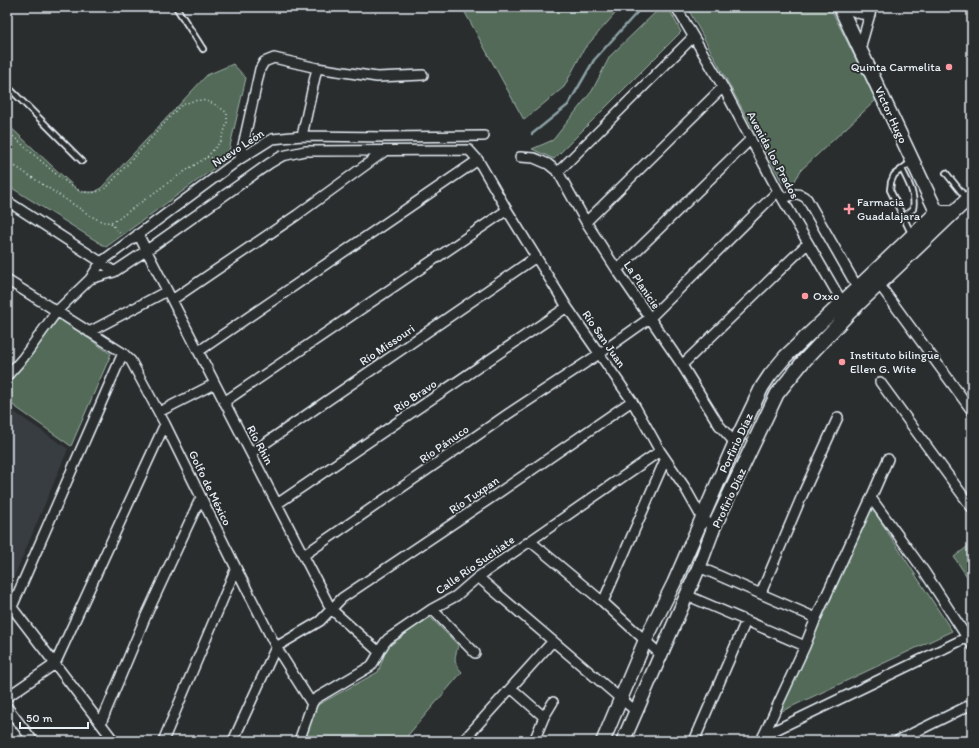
<svg xmlns="http://www.w3.org/2000/svg" width="979" height="748" font-family="Itim,sans-serif">
<style>
.built{fill:#393c42}
.green{fill:#526b59;stroke:#9daea8}
.lines{fill:none;stroke-linecap:round;stroke-linejoin:round}
.stream{stroke:#8aa1a6;stroke-width:2.5}
.lane-casing{stroke:#e8f1f8;stroke-width:8}
.street-casing{stroke:#e8f1f8;stroke-width:12}
.secondary-casing{stroke:#e8f1f8;stroke-width:16}
.path{stroke:#e8f1f8;stroke-width:1.5;stroke-dasharray:1 3;stroke-linecap:butt}
.lane{stroke:#2a2d2e;stroke-width:4.5}
.street{stroke:#2a2d2e;stroke-width:9}
.secondary{stroke:#2a2d2e;stroke-width:13}
.poi-dot{fill:#ff9aa2;stroke:#2a2d2e;stroke-width:1.5}
.labels{text-anchor:middle;stroke-width:3.5;stroke-linejoin:round;paint-order:stroke}
.poi-label{font-size:12px;fill:#e8f1f8;stroke:#2a2d2e;text-anchor:start}
.street-label{font-size:12px;fill:#e8f1f8;stroke:#2a2d2e}
</style>
<rect width="100%" height="100%" fill="#2a2d2e"/>
<filter id="ink" filterUnits="userSpaceOnUse"><feTurbulence type="fractalNoise" baseFrequency=".025" numOctaves="2"/><feDisplacementMap in="SourceGraphic" scale="8" xChannelSelector="R" yChannelSelector="G"/><feConvolveMatrix kernelMatrix="1 2 1 2 8 2 1 2 1" color-interpolation-filters="sRGB"/></filter>
<g filter="url(#ink)">
<path class="built" d="M7,407L68,449L9,589L7,586Z"/>
<path class="green" d="M462,7H621L584,49L564,87L524,120Z
M661,7H668L681,32L554,159L532,149L553,140L592,91L610,56Z
M687,7H830L876,100L801,170L791,188L782,182Z
M233,64L246,78L227,159L106,247L7,185V124L80,192H95L101,188L207,75Z
M59,318L111,354L71,446L7,401V385Z
M870,505L952,631L778,713Z
M972,543V584L954,557Z
M429,616L458,645C455,659 452,661 462,672L403,741H305L314,707L378,672L387,648Z"/>
<g class="lines">
<path class="stream" d="M532,134L568,105L594,60L642,7"/>
<defs>
<path id="lane" d="M176,7L203,49
M7,86L82,161
M911,162L894,175L891,182L890,190L912,235
M902,169C908,182 916,194 913,209L903,217
M946,173L966,198"/>
<path id="street" d="M676,7L723,87L778,191L845,307
M843,7L861,14L870,15
M860,49L872,7
M302,136L317,68
M520,157L534,158L548,164L558,172L586,222L617,270L682,365L719,425L735,443
M240,159L260,69L264,62L274,58L317,68L377,77L423,75
M558,172L693,37
M783,199C793,194 797,191 807,199L860,292
M7,201L101,262L114,272
M586,222L723,87
M138,234L331,609L379,652
M617,270L751,139
M90,279L114,272L147,250L270,163L282,156L305,151L469,150L478,160L507,210L567,307L632,401L660,451L684,486L702,518L714,527
M7,280L123,353L131,361L165,424L236,568L276,647L312,704
M879,284L972,411
M172,300L297,215L385,151
M89,332L167,291
M199,351L478,160
M682,365L808,243
M7,376L23,358L57,311L90,279L101,262L240,159L272,139L302,136L386,137L484,136
M880,382L972,508
M224,402L507,210
M159,412L214,384
M251,453L536,257
M871,498L924,571L972,645
M277,504L567,307
M530,541L603,602L660,654
M304,555L508,414L599,354L650,318L778,191
M699,567L816,618
M478,577L621,699L636,711
M761,593L801,498L838,417
M686,595L805,646
M7,601L114,741
M603,602L665,460
M12,607L123,353
M432,609L475,653
M511,688L544,717
M7,697L55,664L165,424
M7,707L33,741
M101,723L145,618L201,497
M763,736L972,635
M163,741L236,568
M233,741L276,647L320,621L342,598L494,496L632,401
M299,741L312,704L315,699L371,666C378,657 380,647 388,639L432,609L456,596L478,577L660,451
M463,741L553,641
M534,741L544,717L553,702
M694,741L746,621
M761,741L805,646L816,618L871,498L888,459
M897,741L972,704"/>
<path id="secondary" d="M840,7L940,219
M603,741L645,641L674,583L735,443L762,387L770,375L785,357L937,212H953
M623,741L699,567L714,527L777,394L802,363L849,313L972,195"/>
</defs>
<use href="#lane" class="lane-casing"/>
<use href="#street" class="street-casing"/>
<use href="#secondary" class="secondary-casing"/>
<path class="path" d="M7,131C25,147 43,163 61,178C68,183 77,191 85,192C94,194 101,191 108,186L179,107C198,96 210,99 227,113V123L221,141L207,157L176,177L118,219C106,225 103,222 91,216L7,161
M207,157L223,160
M111,223L121,235"/>
<use href="#lane" class="lane"/>
<use href="#street" class="street"/>
<use href="#secondary" class="secondary"/>
</g>
</g>
<g class="poi-dot">
<circle cx="949" cy="67" r="4"/>
<path d="M847 203h4v4h4v4h-4v4h-4v-4h-4v-4h4z"/>
<circle cx="805" cy="296" r="4"/>
<circle cx="842" cy="362" r="4"/>
</g>
<g class="labels">
<g class="poi-label">
<text x="941" y="71" text-anchor="end">Quinta Carmelita</text>
<text x="857" y="206">Farmacia<tspan x="857" dy="14">Guadalajara</tspan></text>
<text x="813" y="300">Oxxo</text>
<text x="850" y="359">Instituto bilingüe<tspan x="850" dy="14">Ellen G. Wite</tspan></text>
</g>
<g class="street-label">
<text transform="translate(891 115) rotate(65)" y="4">Victor Hugo</text>
<text transform="translate(238 148) rotate(-33)" y="4">Nuevo León</text>
<text transform="translate(773 155) rotate(62)" y="4">Avenida los Prados</text>
<text transform="translate(642 285) rotate(56)" y="4">La Planicie</text>
<text transform="translate(604 339) rotate(55)" y="4">Río San Juan</text>
<text transform="translate(387 345) rotate(-34)" y="4">Río Missouri</text>
<text transform="translate(415 396) rotate(-34)" y="4">Río Bravo</text>
<text transform="translate(736 443) rotate(-65)" y="4">Porfirio Díaz</text>
<text transform="translate(444 444) rotate(-35)" y="4">Río Pánuco</text>
<text transform="translate(260 445) rotate(62)" y="4">Río Rhin</text>
<text transform="translate(210 488) rotate(64)" y="4">Golfo de México</text>
<text transform="translate(474 495) rotate(-34)" y="4">Río Tuxpan</text>
<text transform="translate(729 498) rotate(-65)" y="4">Profirio Díaz</text>
<text transform="translate(475 565) rotate(-35)" y="4">Calle Río Suchiate</text>
</g>
</g>
<rect width="979" height="748" fill="none" stroke="#2a2d2e" stroke-width="24"/>
<rect x="12" y="12" width="955" height="724" fill="none" stroke="#e8f1f8" stroke-width="1.5" filter="url(#ink)"/>
<path d="M20 722v6h68v-6" fill="none" stroke="#e8f1f8" stroke-width="2"/>
<text x="26" y="722" font-size="12" fill="#e8f1f8" stroke="#2a2d2e" stroke-width="3" paint-order="stroke">50 m</text>
</svg>
